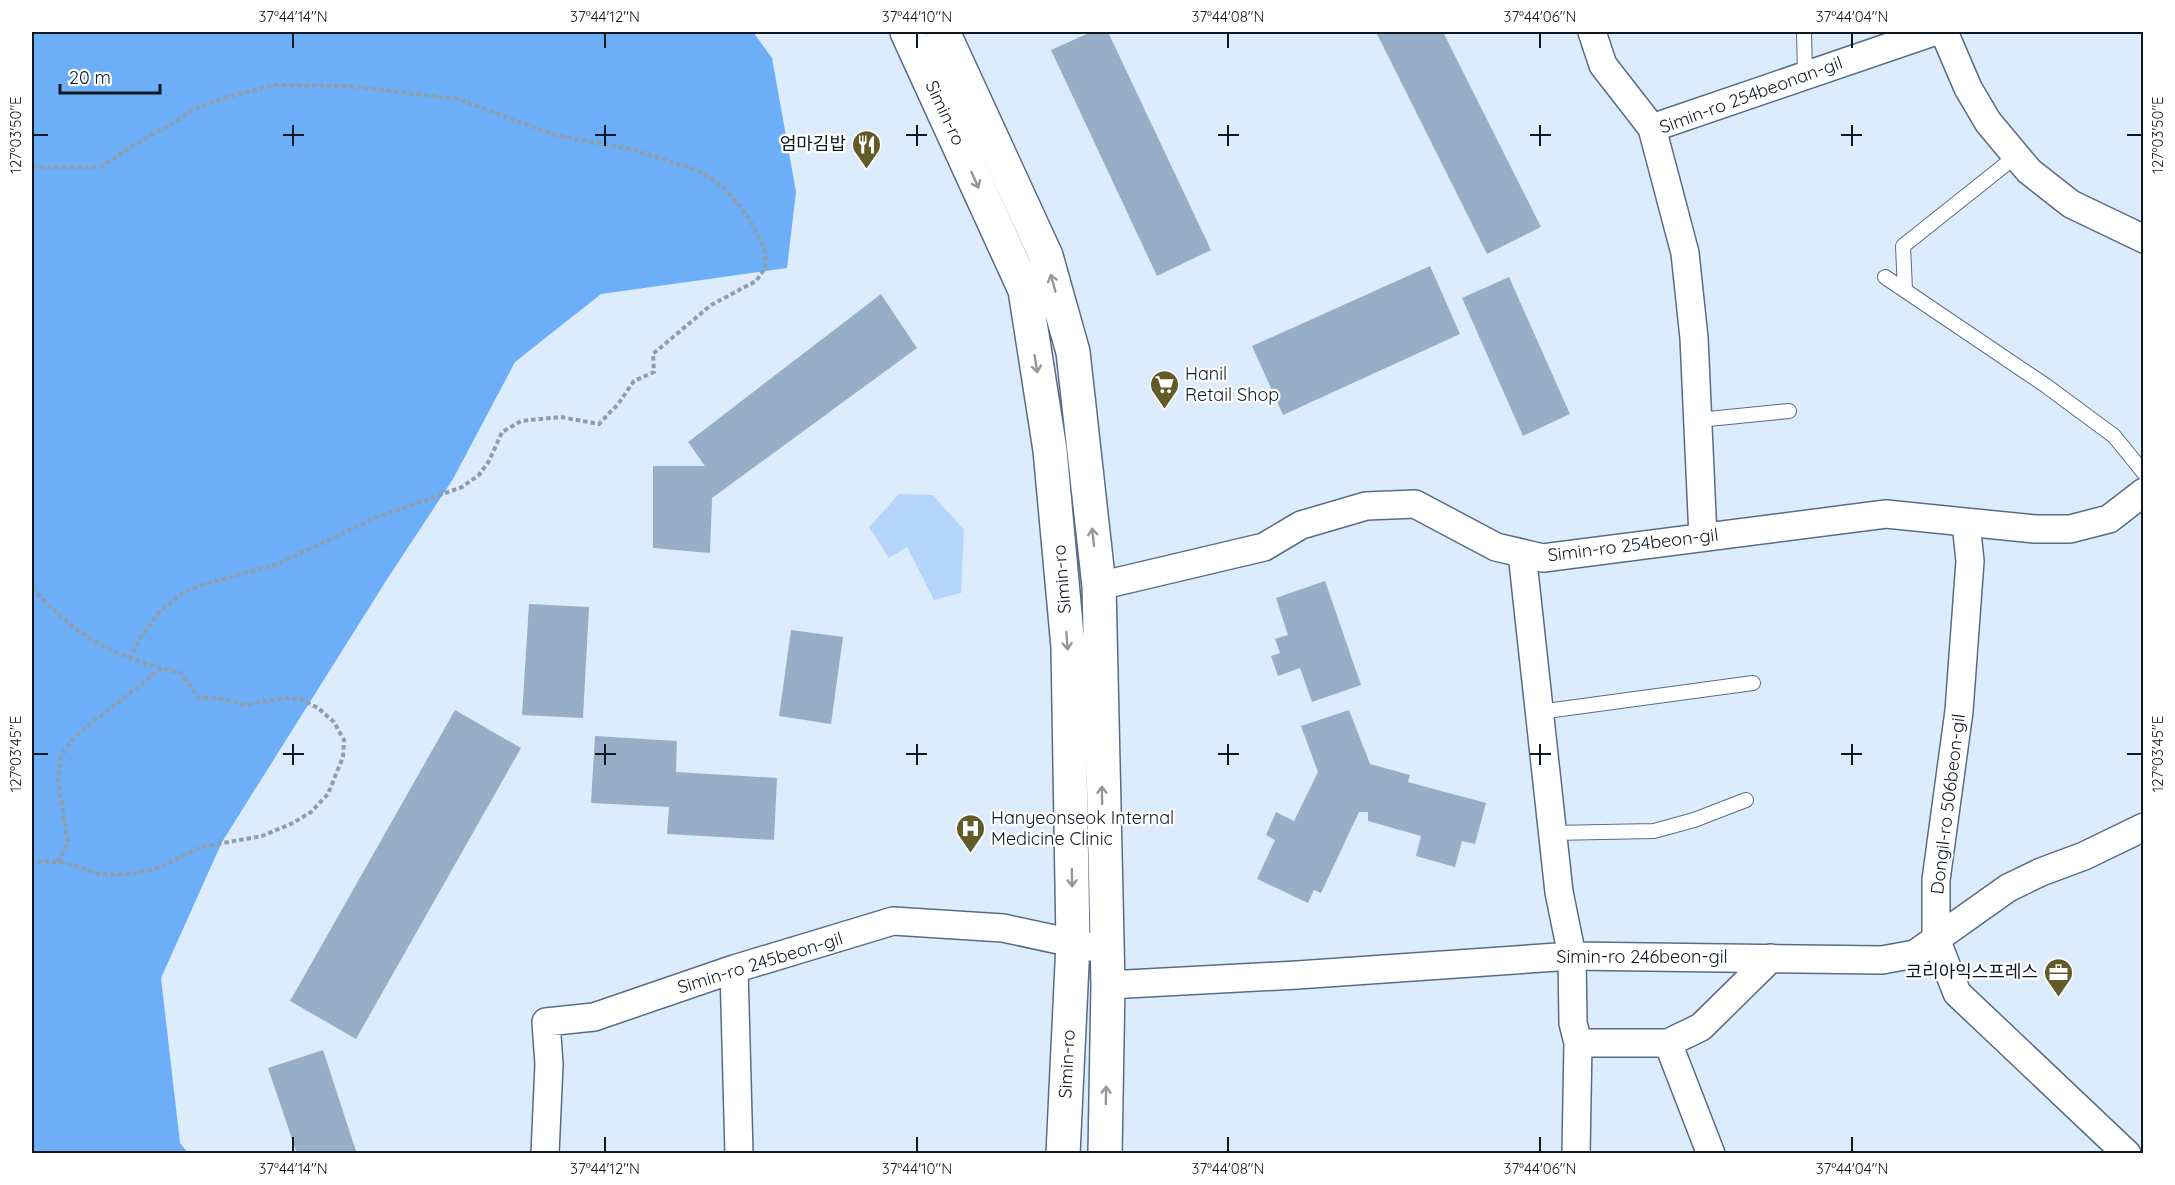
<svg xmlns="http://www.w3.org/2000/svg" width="2175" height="1185" font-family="Quicksand,'Noto Sans KR',sans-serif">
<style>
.green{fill:#b5d5fa}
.forest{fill:#6caef8}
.building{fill:#97aec9}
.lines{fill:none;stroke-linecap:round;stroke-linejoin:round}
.service-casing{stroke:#576d86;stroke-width:16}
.minor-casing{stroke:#576d86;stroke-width:30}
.tertiary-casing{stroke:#576d86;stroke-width:36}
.path{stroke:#909dab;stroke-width:4;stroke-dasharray:4.5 3;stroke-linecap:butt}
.service{stroke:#fff;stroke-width:14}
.minor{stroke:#fff;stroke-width:27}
.tertiary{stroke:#fff;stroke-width:33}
.oneway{stroke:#93979b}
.ticks{fill:none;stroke:#0f1821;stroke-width:2}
.labels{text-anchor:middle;stroke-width:4.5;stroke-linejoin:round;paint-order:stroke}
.street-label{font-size:18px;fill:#0f1821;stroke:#fff}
.poi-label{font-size:18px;fill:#0f1821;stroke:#fff;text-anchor:end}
.neatline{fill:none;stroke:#0f1821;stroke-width:2}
.ticks-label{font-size:15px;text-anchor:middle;fill:#0f1821}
</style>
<rect width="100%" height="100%" fill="#ddecfd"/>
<path class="green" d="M899,494L933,495L964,530L961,593L934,600L907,547L889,558L869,527Z"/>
<path class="forest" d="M32,32H753L772,58L796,192L787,268L601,294L515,362L453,479L384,584L222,842L161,978L180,1143L188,1153H32Z"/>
<path class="building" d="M1091,32H1108L1211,250L1157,276L1051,50Z
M1376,32H1443L1541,227L1487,254Z
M1430,266L1460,334L1283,415L1252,346Z
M1509,277L1570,414L1523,436L1462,298Z
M881,294L917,348L712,498L710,553L653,548V466H705L688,442Z
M1325,581L1361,685L1312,702L1300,668L1278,676L1271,656L1280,653L1275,639L1288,635L1276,598Z
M529,604L589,607L583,718L522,715Z
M791,630L843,637L831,724L779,716Z
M455,710L521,748L356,1039L290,1001Z
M1349,710L1370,764L1410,775L1408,782L1486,803L1475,844L1462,841L1455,867L1416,856L1421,836L1368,821V812H1359L1321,893L1314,890L1308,903L1257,879L1275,840L1266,835L1276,812L1294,821L1318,772L1301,726Z
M595,736L677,741L676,772L777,778L774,840L667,834L669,807L591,803Z
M323,1050L357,1154H297L268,1068Z"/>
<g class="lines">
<defs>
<path id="service" d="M1804,32L1805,75
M1885,277L2045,385L2114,436L2144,473
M1905,290L1903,246L2016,156
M1698,420L1789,411
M1539,712L1753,683
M1552,833L1654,831L1694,820L1746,800"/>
<path id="minor" d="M1592,32L1603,65L1652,128
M1944,32L1968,88L1988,122L2029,171L2071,204L2144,239
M1966,523L1970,561L1959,711L1936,880V939L1957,993L2127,1154
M1703,537L1694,338L1685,253L1652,128L1933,32
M1522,553L1559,892L1572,956L1573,1023L1578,1043L1576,1154
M1099,586L1264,547L1301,525L1366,506L1415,504L1496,547L1543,558L1886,514L2035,529H2070L2109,519L2144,492
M734,969L739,1154
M1108,985L1297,975L1572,956L1882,960L1915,954L2008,888L2041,872L2084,856L2144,827
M1578,1043H1668L1711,1154
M1668,1043L1701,1027L1771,958
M545,1154L549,1064L546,1022L594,1017L734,969L893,921L1003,928L1105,950"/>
<path id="tertiary" d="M907,32L1025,290L1050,450L1068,647L1073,943L1063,1154
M943,32L1046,256L1073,352L1099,586L1108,985L1105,1154"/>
</defs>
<use href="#service" class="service-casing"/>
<use href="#minor" class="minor-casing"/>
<use href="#tertiary" class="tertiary-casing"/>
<path class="path" d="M32,167H101L126,150L198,108L223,98L275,85L350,86L457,99L555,135L630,149L691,168L710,177L724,188L743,210L755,229L765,250L766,267L756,281L711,305L653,354L654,372L634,381L618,404L599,424L561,417L521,421L502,432L489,461L479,475L462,487L375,518L278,564L201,585L185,592L160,611L141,637L130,657
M32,588C50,606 67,624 89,638C116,655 150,666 181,673L198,697L223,699L244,705L284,698L301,699L318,708L334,722L344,740L343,757L328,794L311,812L293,823L262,836L201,847L160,867L138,873L112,875L94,873L77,866L58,862L32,861
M58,862L68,843L58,779L61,756L75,736L162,668"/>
<use href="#service" class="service"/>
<use href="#minor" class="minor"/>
<use href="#tertiary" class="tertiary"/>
</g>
<defs><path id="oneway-shaft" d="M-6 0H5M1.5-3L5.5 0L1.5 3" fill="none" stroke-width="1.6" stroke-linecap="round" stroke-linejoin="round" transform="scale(1.5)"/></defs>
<g class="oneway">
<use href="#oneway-shaft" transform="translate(975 180) rotate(66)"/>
<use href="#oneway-shaft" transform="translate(1053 283) rotate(-106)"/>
<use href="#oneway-shaft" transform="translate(1036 364) rotate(81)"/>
<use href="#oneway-shaft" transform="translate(1093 537) rotate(-96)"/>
<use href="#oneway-shaft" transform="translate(1067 641) rotate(86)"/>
<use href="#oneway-shaft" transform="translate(1102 795) rotate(-91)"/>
<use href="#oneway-shaft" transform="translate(1072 878) rotate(89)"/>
<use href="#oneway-shaft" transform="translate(1106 1095) rotate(-89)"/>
</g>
<path class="ticks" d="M293,33V48M605,33V48M917,33V48M1228,33V48M1540,33V48M1852,33V48M293,125V146M605,125V146M917,125V146M1228,125V146M1540,125V146M1852,125V146M33,135H48M283,135H304M595,135H616M906,135H927M1218,135H1239M1530,135H1551M1841,135H1862M2127,135H2142M293,744V765M605,744V765M917,744V765M1228,744V765M1540,744V765M1852,744V765M33,754H48M283,754H304M595,754H616M906,754H927M1218,754H1239M1530,754H1551M1841,754H1862M2127,754H2142M293,1137V1152M605,1137V1152M917,1137V1152M1228,1137V1152M1540,1137V1152M1852,1137V1152"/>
<defs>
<symbol id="restaurant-pin" viewBox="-11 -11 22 30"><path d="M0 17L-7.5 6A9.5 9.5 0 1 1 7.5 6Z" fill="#625b28" stroke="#fff"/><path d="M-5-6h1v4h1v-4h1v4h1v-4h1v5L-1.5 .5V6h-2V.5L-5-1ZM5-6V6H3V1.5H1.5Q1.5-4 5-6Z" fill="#fff"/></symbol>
<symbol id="supermarket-pin" viewBox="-11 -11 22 30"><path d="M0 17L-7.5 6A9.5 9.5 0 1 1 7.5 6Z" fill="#625b28" stroke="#fff"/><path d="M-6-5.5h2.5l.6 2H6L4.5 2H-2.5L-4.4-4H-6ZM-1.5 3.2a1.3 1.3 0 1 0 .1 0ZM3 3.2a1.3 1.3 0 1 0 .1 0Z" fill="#fff"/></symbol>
<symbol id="hospital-pin" viewBox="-11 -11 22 30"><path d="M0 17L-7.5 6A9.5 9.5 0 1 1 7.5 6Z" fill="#625b28" stroke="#fff"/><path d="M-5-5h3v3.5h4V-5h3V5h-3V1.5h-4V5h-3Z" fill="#fff"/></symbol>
<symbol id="office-pin" viewBox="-11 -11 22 30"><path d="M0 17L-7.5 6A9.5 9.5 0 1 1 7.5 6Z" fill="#625b28" stroke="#fff"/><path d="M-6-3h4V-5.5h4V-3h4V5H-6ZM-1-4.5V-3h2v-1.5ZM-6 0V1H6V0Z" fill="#fff"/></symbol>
</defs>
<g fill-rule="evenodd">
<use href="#restaurant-pin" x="850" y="128" width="33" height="45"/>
<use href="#supermarket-pin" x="1148" y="368" width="33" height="45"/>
<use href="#hospital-pin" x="954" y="812" width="33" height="45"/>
<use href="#office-pin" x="2042" y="956" width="33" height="45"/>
</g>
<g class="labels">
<g class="street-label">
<text transform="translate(1751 95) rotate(-20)" y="6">Simin-ro 254beonan-gil</text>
<text transform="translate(945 113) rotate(65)" y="6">Simin-ro</text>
<text transform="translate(1633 545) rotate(-7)" y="6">Simin-ro 254beon-gil</text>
<text transform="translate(1062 579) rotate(-95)" y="6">Simin-ro</text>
<text transform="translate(1948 804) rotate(-83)" y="6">Dongil-ro 506beon-gil</text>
<text x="1642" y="963">Simin-ro 246beon-gil</text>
<text transform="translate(760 963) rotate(-17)" y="6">Simin-ro 245beon-gil</text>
<text transform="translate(1067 1064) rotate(-87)" y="6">Simin-ro</text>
</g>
<g class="poi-label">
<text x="846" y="150">엄마김밥</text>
<text x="1185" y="380" text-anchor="start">Hanil<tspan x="1185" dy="21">Retail Shop</tspan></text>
<text x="991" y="824" text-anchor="start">Hanyeonseok Internal<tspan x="991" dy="21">Medicine Clinic</tspan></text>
<text x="2038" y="978">코리아익스프레스</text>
</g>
</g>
<rect width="2175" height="1185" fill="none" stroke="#ffffff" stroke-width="66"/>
<path d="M60 84v9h100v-9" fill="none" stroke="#0f1821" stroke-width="3"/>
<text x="69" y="84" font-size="18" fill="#0f1821" stroke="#ffffff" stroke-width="4.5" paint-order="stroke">20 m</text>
<rect x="33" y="33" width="2109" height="1119" class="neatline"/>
<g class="ticks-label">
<text x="293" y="22">37°44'14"N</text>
<text x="605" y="22">37°44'12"N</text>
<text x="917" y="22">37°44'10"N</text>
<text x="1228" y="22">37°44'08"N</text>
<text x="1540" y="22">37°44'06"N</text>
<text x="1852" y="22">37°44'04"N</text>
<text transform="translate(2158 135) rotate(-90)" y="5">127°03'50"E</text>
<text transform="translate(16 135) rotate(-90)" y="5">127°03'50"E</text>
<text transform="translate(2158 754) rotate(-90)" y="5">127°03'45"E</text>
<text transform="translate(16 754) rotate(-90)" y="5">127°03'45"E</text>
<text x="293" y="1174">37°44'14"N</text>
<text x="605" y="1174">37°44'12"N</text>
<text x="917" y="1174">37°44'10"N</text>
<text x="1228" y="1174">37°44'08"N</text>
<text x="1540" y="1174">37°44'06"N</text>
<text x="1852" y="1174">37°44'04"N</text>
</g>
</svg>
